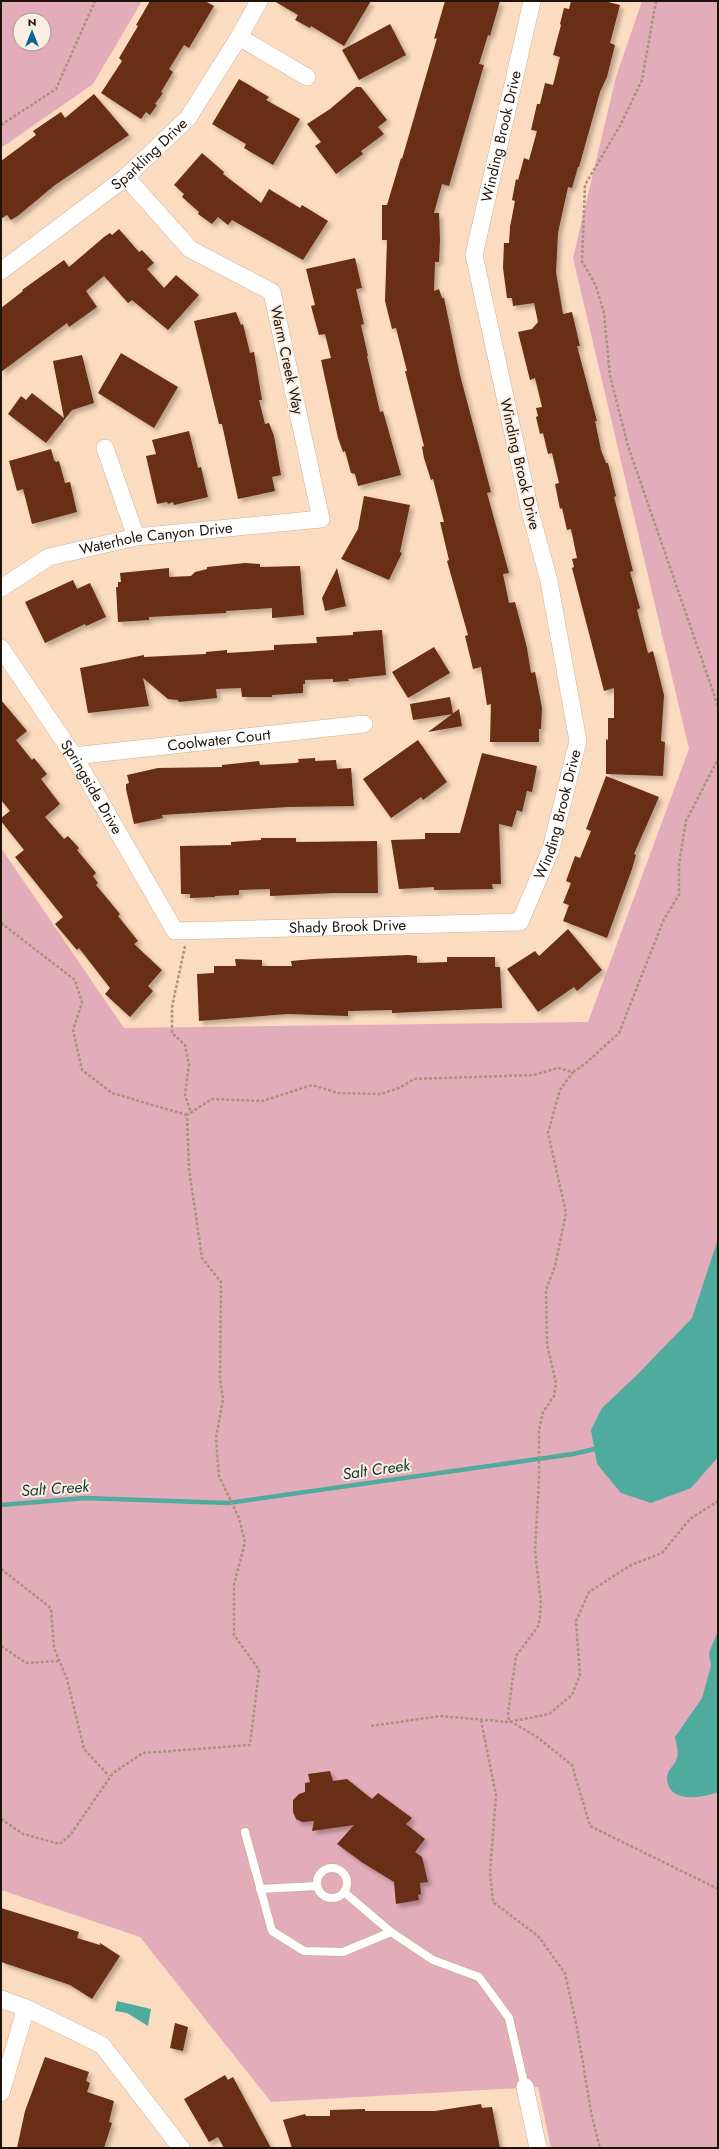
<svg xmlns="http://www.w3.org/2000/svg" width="719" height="2149" font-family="Jost,sans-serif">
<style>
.green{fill:#e3acba;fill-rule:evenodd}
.water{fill:#4eab9e}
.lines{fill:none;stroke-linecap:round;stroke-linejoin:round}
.stream{stroke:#4eab9e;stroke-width:4.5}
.building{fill:#672d14;filter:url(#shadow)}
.service-casing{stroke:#cfb095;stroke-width:10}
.minor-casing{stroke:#cfb095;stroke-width:18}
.path{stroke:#aa927d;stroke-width:2.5;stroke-dasharray:3 2;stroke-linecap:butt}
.service{stroke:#fff;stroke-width:8}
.minor{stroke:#fff;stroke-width:17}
.labels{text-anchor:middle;stroke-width:4;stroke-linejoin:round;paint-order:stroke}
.street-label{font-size:15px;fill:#1e1309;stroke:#faede2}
.water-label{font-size:16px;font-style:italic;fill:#0f3b35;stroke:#faede2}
</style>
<defs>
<filter id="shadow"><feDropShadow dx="3.5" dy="3.5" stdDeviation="2" flood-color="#0004"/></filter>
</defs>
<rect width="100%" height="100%" fill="#fcdcc0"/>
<path class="green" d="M1,1H142L93,84L1,148ZM20,20H44V44H20Z
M642,1H718V2148H551L538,2087L271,2102L140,1937L1,1890V848L124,1028L588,1022L689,749L573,258L616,77Z"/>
<path class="water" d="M718,1239V1457L691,1488L651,1503L621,1493L597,1464L591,1430L602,1408L637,1375L692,1318Z
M718,1631V1792C702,1798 668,1804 667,1778C667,1769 675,1766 677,1758C679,1751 676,1744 675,1737L702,1698L711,1666L709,1653Z
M117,2001L151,2009L148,2026L127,2013L115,2011Z"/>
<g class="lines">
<path class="stream" d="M1,1505L85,1498L228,1503L573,1454L599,1448"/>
</g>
<path class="building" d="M150,1H205L214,6L189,48L184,45L169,69L173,72L161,92L163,93L155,104L157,105L150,115L146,112L141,119L101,93L122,61L119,58L138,26L136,25Z
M274,1H371L344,46L311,26L310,28L295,20L298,15Z
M445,1H500L490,36L488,35L479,64L484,65L449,186L442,184L434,213H439L440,240L439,262H435L434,291L439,289L442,298H444L460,375L491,492L487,493L509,573L503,574L509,603L515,602L527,648L531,673L535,672L542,708L541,729H539V742H490L491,704L487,705L481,667L473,669L465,636L468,635L447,561L449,560L440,522H444L433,479L431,480L424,458L422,447L424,446L405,371H407L396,328L392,329L385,301L387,240H382V205H387L401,158L402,159L437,38L434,39Z
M571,1H604L620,5L610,43L615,45L607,77L600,92L579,167H578L572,188L568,187L558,233L556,272L563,314L572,312L580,346H577L597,421H595L601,450L606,463H608L616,496L614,497L633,571L630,572L640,608L637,610L648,653L653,651L664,695L661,741L665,742L663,776L606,774V739L608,740V718H614V688L604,691L572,568L574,567L572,559L577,558L571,529L567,530L562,508L560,509L555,484L559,483L552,453L548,454L543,433L540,434L536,417L538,416L536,408L542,407L535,378L530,380L518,332L532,329L538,322L534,303L513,306L512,298H507L503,268L504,243H509L510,227L515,201L512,200L516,179L518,180L524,158L529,160L537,131L531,130L537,104H540L545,83L553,85L560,57L553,55L561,25L560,24L564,8L569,9Z
M390,24L406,55L359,80L342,50Z
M239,79L269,97L266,100L300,119L273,165L244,148L246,144L212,124Z
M356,87H361L387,120L378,127L384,134L361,151L363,154L336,174L315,146L321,142L307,124L330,109Z
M94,94L129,135L55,185L19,215L11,220L7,215L1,219V161L36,135L33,131L61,112L65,118Z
M202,153L224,172L223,174L261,203L269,189L300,208L302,205L328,221L303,260L232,220L228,225L218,217L212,224L198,214L199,212L182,197L184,194L174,185Z
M119,229L139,252L142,250L154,263L147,269L164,288L176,275L199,295L168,330L132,300L128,303L104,276L86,291L97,307L69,327L67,323L1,372V308L23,291L22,290L64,260L69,267L104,237L110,233L112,235Z
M355,258L362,288L356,289L364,324L361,325L368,356H367L380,412L383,411L401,475L358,486L355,474L351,473L345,451L343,452L338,438L321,360L331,358L325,334L319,335L315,321L311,306L315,305L306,269Z
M236,312L241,325L243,324L250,353L254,352L262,400H259L265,424L269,423L274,436L281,475L272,477L275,491L238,499L222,424H219L194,321Z
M121,353L178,387L154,428L98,393Z
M82,355L94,403L72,410L46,443L8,414L21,396L26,400L32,393L64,418L53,361Z
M189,431L198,468L201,467L208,497L174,505L173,502L168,504L167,502L157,504L146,456L156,454L152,440Z
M51,449L54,460L56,462L59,461L65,483L70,482L77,512L32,524L23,489L17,491L9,461Z
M364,496L410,505L400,552L402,553L389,580L341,559L358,529Z
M245,563L260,564V567L300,566L304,615L272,618V608L226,611V613L149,617V620L118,622L116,587H118V582H121L120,573L169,568V577L191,576L195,572L207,569V567Z
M337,568L346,606L325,611L322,598Z
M73,580L77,589L90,583L106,617L86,626L85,624L45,643L25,602Z
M382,630L386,675L348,679L349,681L333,682V679H330L305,680V684H303V693L272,695V697H242L241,688L216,689L217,698L179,702L178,700L168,699L143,678L149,706L88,713L80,668L144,655V657L206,654V652L227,650V653L274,650V645L317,643L316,637L353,635V632Z
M434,647L450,673L408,698L392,672Z
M450,697L453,714L413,720L410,704Z
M1,700L27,731L16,740L32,760L34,758L47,774L41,779L60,804L45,817L64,839L68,836L79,848L77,850L96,873L93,876L98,883L96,885L120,914L118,916L138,941L134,944L162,970L148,986L153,991L130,1017L105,994L110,988L79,948L77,950L55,924L63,917L15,857L24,850L1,821V818L10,811L1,800Z
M459,709L462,726L428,732Z
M418,740L447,782L423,800L421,797L391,818L363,779Z
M482,753L537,766L532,792L527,791L522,812L517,810L512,827L499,824L501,884H492L493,889L434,890V887L399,889L391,840L425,839V833H460Z
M315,758V761L336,760L337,769L351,768L354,806L288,807L162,815L163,818L134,824L126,789V784L129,783L127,775L158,768L222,767V765L259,761L260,765L296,763L299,762L298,759Z
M606,776L659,797L634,854L636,855L632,869L607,938L563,921L569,905L563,903L571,883L566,881L575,856L580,858L591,831L586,829Z
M261,838H296V842L377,841L378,893H334L270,896V889L239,890V895L215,896V897L190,898V894H181L180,846L231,845V842L261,840Z
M568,929L602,970L577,991L574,987L538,1012L507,969L535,951L539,956Z
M408,955L417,956V963L447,962V957H495V967H500L502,1008L392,1013V1010L348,1011V1016L287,1014L199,1021L197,974L214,973V966H236L235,959L262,960V966H292L291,961L313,959Z
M330,1771L333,1781L347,1779L372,1799L378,1793L412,1818L406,1824L425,1839L415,1852L422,1857L428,1882L420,1883L421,1894L418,1895L419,1900L396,1904L394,1882L363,1863L337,1844L354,1825L312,1831L314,1821L302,1822L296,1819L293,1812V1800L299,1794L305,1792V1783L310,1782L308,1774Z
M1,1908L79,1932L77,1938L100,1945V1943L120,1956L92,1999L70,1985L1,1962Z
M175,2023L188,2027L183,2051L170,2048Z
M45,2057L89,2072L86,2081L90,2083L87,2092L114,2101L109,2122L112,2123L104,2148H17L25,2111Z
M225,2075L228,2080L233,2077L271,2148H224L218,2137L209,2142L184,2099Z
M481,2104L482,2108L492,2107L500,2148H292L283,2120L305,2114L306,2116H330V2110L365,2109V2111H435Z"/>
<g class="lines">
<defs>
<path id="service" d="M245,1832L272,1931L304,1951L343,1952L391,1932L433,1960L479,1977L509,2018L525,2087
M317 1883a15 15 0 1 1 30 0a15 15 0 1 1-30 0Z
M260,1889L317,1886
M344,1892L391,1932"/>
<g id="minor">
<path d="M239,37L307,77"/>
<path id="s1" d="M1,271L126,177L188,118L239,37L259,1"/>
<path d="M105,448L136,537"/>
<path id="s2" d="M1,588L49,557L136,537L321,519L272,292L190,249L126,177"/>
<path id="s3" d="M1,648L74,756L175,931L520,922L551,849L578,741L549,581L530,511L474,255L532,1"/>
<path id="s4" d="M74,756L364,724"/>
<path d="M1,1999L26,2008L102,2045L181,2148"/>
<path d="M525,2087L538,2148"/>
<path d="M1,2093L26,2008"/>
</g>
</defs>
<use href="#service" class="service-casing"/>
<use href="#minor" class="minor-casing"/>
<path class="path" d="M656,1L642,80L621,124L585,185L582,261L596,286L604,313L610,376L628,446L718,706
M1,125L56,89L95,1
M1,923L75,980L82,1003L73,1030L82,1070L112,1093L187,1115
M185,946L172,1007V1033L185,1045L189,1065L185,1094L191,1113
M573,1072L586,1063L619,1033L664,919L679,895V864L686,821L718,759
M1,1569L51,1608L54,1648L67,1679L84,1749L109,1776
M1,1646L26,1663L59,1661
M481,1720L496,1795L490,1873L493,1902L538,1936L565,1973L577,2028L592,2117L600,2148
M510,1721L537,1737L572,1765L590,1826L718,1889
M371,1726L440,1716L509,1722L549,1714L572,1695L580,1675L576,1621L589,1592L631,1565L662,1553L690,1519L718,1501
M1,1819L23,1834L60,1844L71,1834L113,1773L143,1753L250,1745L259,1670L234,1635V1585L245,1542L239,1518L219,1476L216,1438L223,1399L220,1378L221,1282L202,1258L189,1169L187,1115L212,1099L263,1101L312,1085L338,1093L381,1094L399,1088L414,1079L534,1075L558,1068L573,1072L560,1090L548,1133L566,1213L555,1266L546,1290L547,1344L556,1383L554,1396L543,1412L539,1430V1479L535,1551L541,1603L539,1625L516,1656L508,1713L509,1722"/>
<use href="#service" class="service"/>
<use href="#minor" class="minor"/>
</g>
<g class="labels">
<g class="street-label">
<text dy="5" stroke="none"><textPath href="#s3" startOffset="1487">Winding Brook Drive</textPath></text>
<text dy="5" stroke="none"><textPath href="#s1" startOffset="189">Sparkling Drive</textPath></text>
<text transform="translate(287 360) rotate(78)" y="5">Warm Creek Way</text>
<text transform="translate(520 464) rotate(77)" y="5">Winding Brook Drive</text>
<text dy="5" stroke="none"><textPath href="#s2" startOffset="166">Waterhole Canyon Drive</textPath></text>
<text dy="5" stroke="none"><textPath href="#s4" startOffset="146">Coolwater Court</textPath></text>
<text dy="5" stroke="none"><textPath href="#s3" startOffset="166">Springside Drive</textPath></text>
<text dy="5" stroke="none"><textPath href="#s3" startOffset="792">Winding Brook Drive</textPath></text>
<text dy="5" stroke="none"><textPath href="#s3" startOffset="505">Shady Brook Drive</textPath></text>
</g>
<g class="water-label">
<text transform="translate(376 1469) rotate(-8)" y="6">Salt Creek</text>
<text transform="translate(55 1488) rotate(-4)" y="6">Salt Creek</text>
</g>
</g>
<rect width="719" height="2149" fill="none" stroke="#1e1309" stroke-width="4"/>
<g transform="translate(32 32)"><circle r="19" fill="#faede2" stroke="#a2968b"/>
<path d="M0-3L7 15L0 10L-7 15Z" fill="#106294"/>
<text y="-6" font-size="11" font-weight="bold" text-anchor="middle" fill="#1e1309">N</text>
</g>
</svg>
